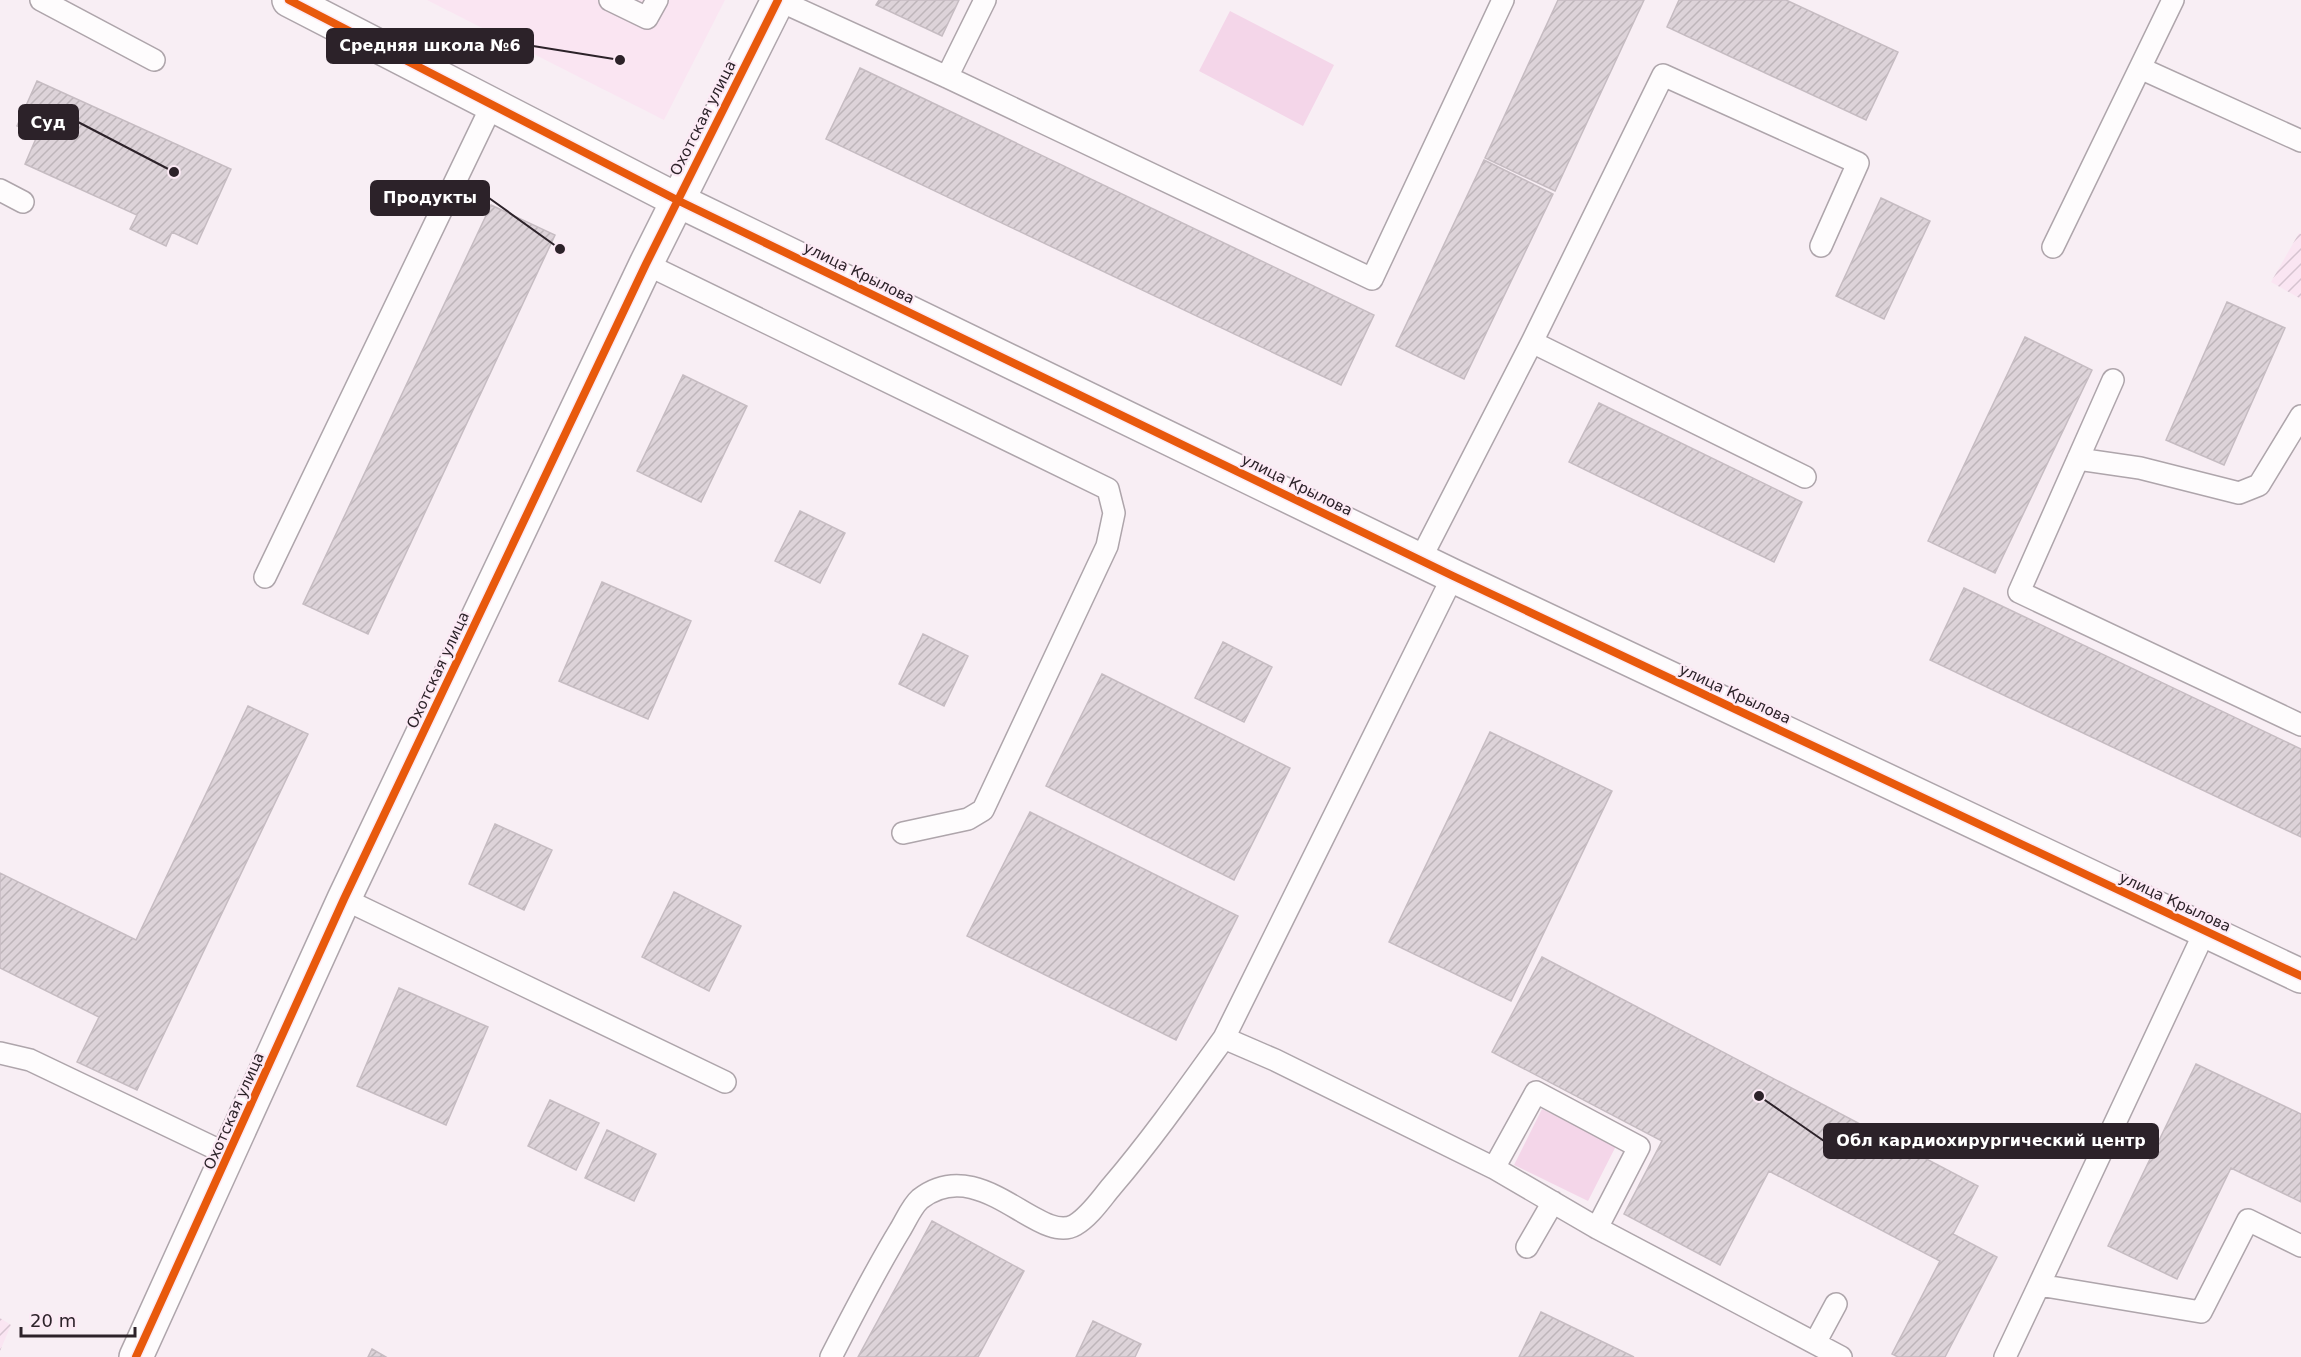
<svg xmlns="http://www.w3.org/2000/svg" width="2301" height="1357" font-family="'DejaVu Sans',sans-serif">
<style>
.built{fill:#fae5f2}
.industrial{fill:url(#industrial-furrows)}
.grass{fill:#f4d6e9}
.building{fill:url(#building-hatch);stroke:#c6bcc2;stroke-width:1.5}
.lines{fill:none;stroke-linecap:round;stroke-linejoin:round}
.service-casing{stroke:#aea5ab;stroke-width:24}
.tertiary-casing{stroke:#aea5ab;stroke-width:36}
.service{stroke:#fefcfd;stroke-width:21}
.tertiary{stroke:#fefcfd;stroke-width:33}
.cycleway-casing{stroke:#fceaf5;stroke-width:11}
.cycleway{stroke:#e8590c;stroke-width:8}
.labels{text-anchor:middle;stroke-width:4.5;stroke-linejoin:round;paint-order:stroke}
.street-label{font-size:15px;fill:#2c2229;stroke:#fceaf5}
.leader{fill:none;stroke:#2c2229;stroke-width:2}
.callout-dot{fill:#2c2229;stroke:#fceaf5;stroke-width:2}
.callout{fill:#2c2229;stroke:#2c2229;stroke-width:2}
.callout-label{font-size:16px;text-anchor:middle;font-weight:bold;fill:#fff}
</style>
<defs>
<pattern id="industrial-furrows" width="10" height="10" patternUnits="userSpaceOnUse" patternTransform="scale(1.5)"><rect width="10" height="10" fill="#fae5f2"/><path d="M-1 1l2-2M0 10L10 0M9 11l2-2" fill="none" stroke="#d6c4d0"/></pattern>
<pattern id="building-hatch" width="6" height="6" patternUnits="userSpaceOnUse" patternTransform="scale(1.5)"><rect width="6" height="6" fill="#ddd3d9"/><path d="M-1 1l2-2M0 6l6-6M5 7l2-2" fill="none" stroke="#beb5ba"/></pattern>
</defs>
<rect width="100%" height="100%" fill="#f8eef4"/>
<path class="built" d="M427,0H725L664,120Z"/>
<path class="industrial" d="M2299,233L2301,234V299L2271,282Z
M0,1318L11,1325L0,1351Z"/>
<path class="grass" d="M1230,11L1334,65L1303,126L1199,71Z
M1542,1109L1616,1146L1588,1201L1514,1165Z"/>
<path class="building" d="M879,0H959L942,36L876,5Z
M1558,0H1644L1555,191L1485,158Z
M1679,0H1786L1898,52L1866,120L1667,27Z
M860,68L1374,315L1341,385L826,139Z
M37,81L231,169L197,244L172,232L166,246L130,229L137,215L25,164L37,136L17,126Z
M1484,160L1553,194L1464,379L1396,346Z
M1881,198L1930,221L1884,319L1836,296Z
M491,205L555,235L368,634L303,604Z
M2227,302L2285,328L2224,465L2166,440Z
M2025,337L2092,370L1995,573L1928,541Z
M683,375L747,406L701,502L637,471Z
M1599,403L1802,502L1774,562L1569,462Z
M800,511L845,533L820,583L775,561Z
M602,582L691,621L648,719L559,681Z
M1964,588L2301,749V837L1930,660Z
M923,634L968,656L944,706L899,684Z
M1223,642L1272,667L1244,722L1195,698Z
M1102,674L1290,768L1234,880L1046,786Z
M248,706L308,734L137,1090L77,1062L99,1017L0,968V873L136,940Z
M1490,732L1612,791L1511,1001L1389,942Z
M1030,812L1238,916L1176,1040L967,936Z
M495,824L552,850L524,910L469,884Z
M674,892L741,926L709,991L642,957Z
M1542,957L1978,1186L1953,1234L1997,1257L1945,1357H1898L1892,1354L1940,1261L1769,1171L1720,1265L1624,1214L1662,1141L1492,1052Z
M399,988L488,1027L446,1125L357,1086Z
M2196,1064L2301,1114V1202L2231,1168L2177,1279L2108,1246Z
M550,1100L599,1123L576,1170L528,1146Z
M607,1130L656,1154L634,1201L585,1178Z
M932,1221L1024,1271L978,1357H858Z
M1541,1312L1634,1357H1519Z
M1093,1321L1141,1344L1135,1357H1076Z
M372,1349L386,1357H368Z"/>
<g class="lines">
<defs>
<path id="service" d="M41,0L154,60
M610,0L647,18L657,0
M778,0L947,77L1372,279L1503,0
M2140,68L2301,141
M947,77L985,0
M0,190L23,202
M2053,247L2173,0
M646,264L1108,489L1114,513L1107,546L983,810L968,819L903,833
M1532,342L1805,477
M2113,380L2019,592L2301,725
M2078,459L2140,468L2239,493L2259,485L2301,416
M1420,560L1532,342L1663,75L1858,163L1821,246
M1453,576L1224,1038L1275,1060L1494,1168L1597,1228L1841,1357
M265,577L492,105
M344,899L725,1082
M0,1053L30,1060L229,1155
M1494,1168L1536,1092L1639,1147L1597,1228
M1527,1247L1553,1202
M2039,1285L2205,931
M1815,1343L1836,1304
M831,1357C853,1314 875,1271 900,1230C906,1220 912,1206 920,1199C980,1152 1039,1246 1075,1225C1090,1216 1101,1199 1112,1186C1152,1139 1188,1088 1224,1038
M2005,1357L2039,1285L2201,1312L2248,1220L2301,1246"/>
<path id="tertiary" d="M289,0L677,200L1453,576L2301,976
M136,1357L344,899L646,264L778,0"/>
</defs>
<use href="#service" class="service-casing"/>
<use href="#tertiary" class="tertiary-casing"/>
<use href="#service" class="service"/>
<use href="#tertiary" class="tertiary"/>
<defs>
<path id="cycleway" d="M289,0L677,200L1453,576L2301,976
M136,1357L344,899L646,264L778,0"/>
</defs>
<use href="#cycleway" class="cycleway-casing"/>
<use href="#cycleway" class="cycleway"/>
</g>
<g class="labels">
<g class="street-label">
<text transform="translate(703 118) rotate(-63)" y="5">Охотская улица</text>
<text transform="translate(859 273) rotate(26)" y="5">улица Крылова</text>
<text transform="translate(1297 485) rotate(26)" y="5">улица Крылова</text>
<text transform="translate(438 670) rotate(-65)" y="5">Охотская улица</text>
<text transform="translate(1735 694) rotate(25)" y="5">улица Крылова</text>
<text transform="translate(2175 902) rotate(25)" y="5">улица Крылова</text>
<text transform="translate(234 1111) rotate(-66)" y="5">Охотская улица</text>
</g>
</g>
<path class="leader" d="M620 60L533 46M174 172L78 122M560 249L489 198M1759 1096L1824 1141"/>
<g class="callout-dot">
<circle cx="620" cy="60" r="6"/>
<circle cx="174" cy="172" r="6"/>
<circle cx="560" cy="249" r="6"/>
<circle cx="1759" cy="1096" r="6"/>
</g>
<g class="callout">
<rect x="327" y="29" width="206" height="34" rx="6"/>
<rect x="19" y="105" width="59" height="34" rx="6"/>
<rect x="371" y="181" width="118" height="34" rx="6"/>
<rect x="1824" y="1124" width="334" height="34" rx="6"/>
</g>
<g class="callout-label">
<text x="430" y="51">Средняя школа №6</text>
<text x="48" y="128">Суд</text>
<text x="430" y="203">Продукты</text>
<text x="1991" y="1146">Обл кардиохирургический центр</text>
</g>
<path d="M21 1327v9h114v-9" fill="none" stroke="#2c2229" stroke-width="3"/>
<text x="30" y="1327" font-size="18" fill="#2c2229" stroke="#fceaf5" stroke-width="4.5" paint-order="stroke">20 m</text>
</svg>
